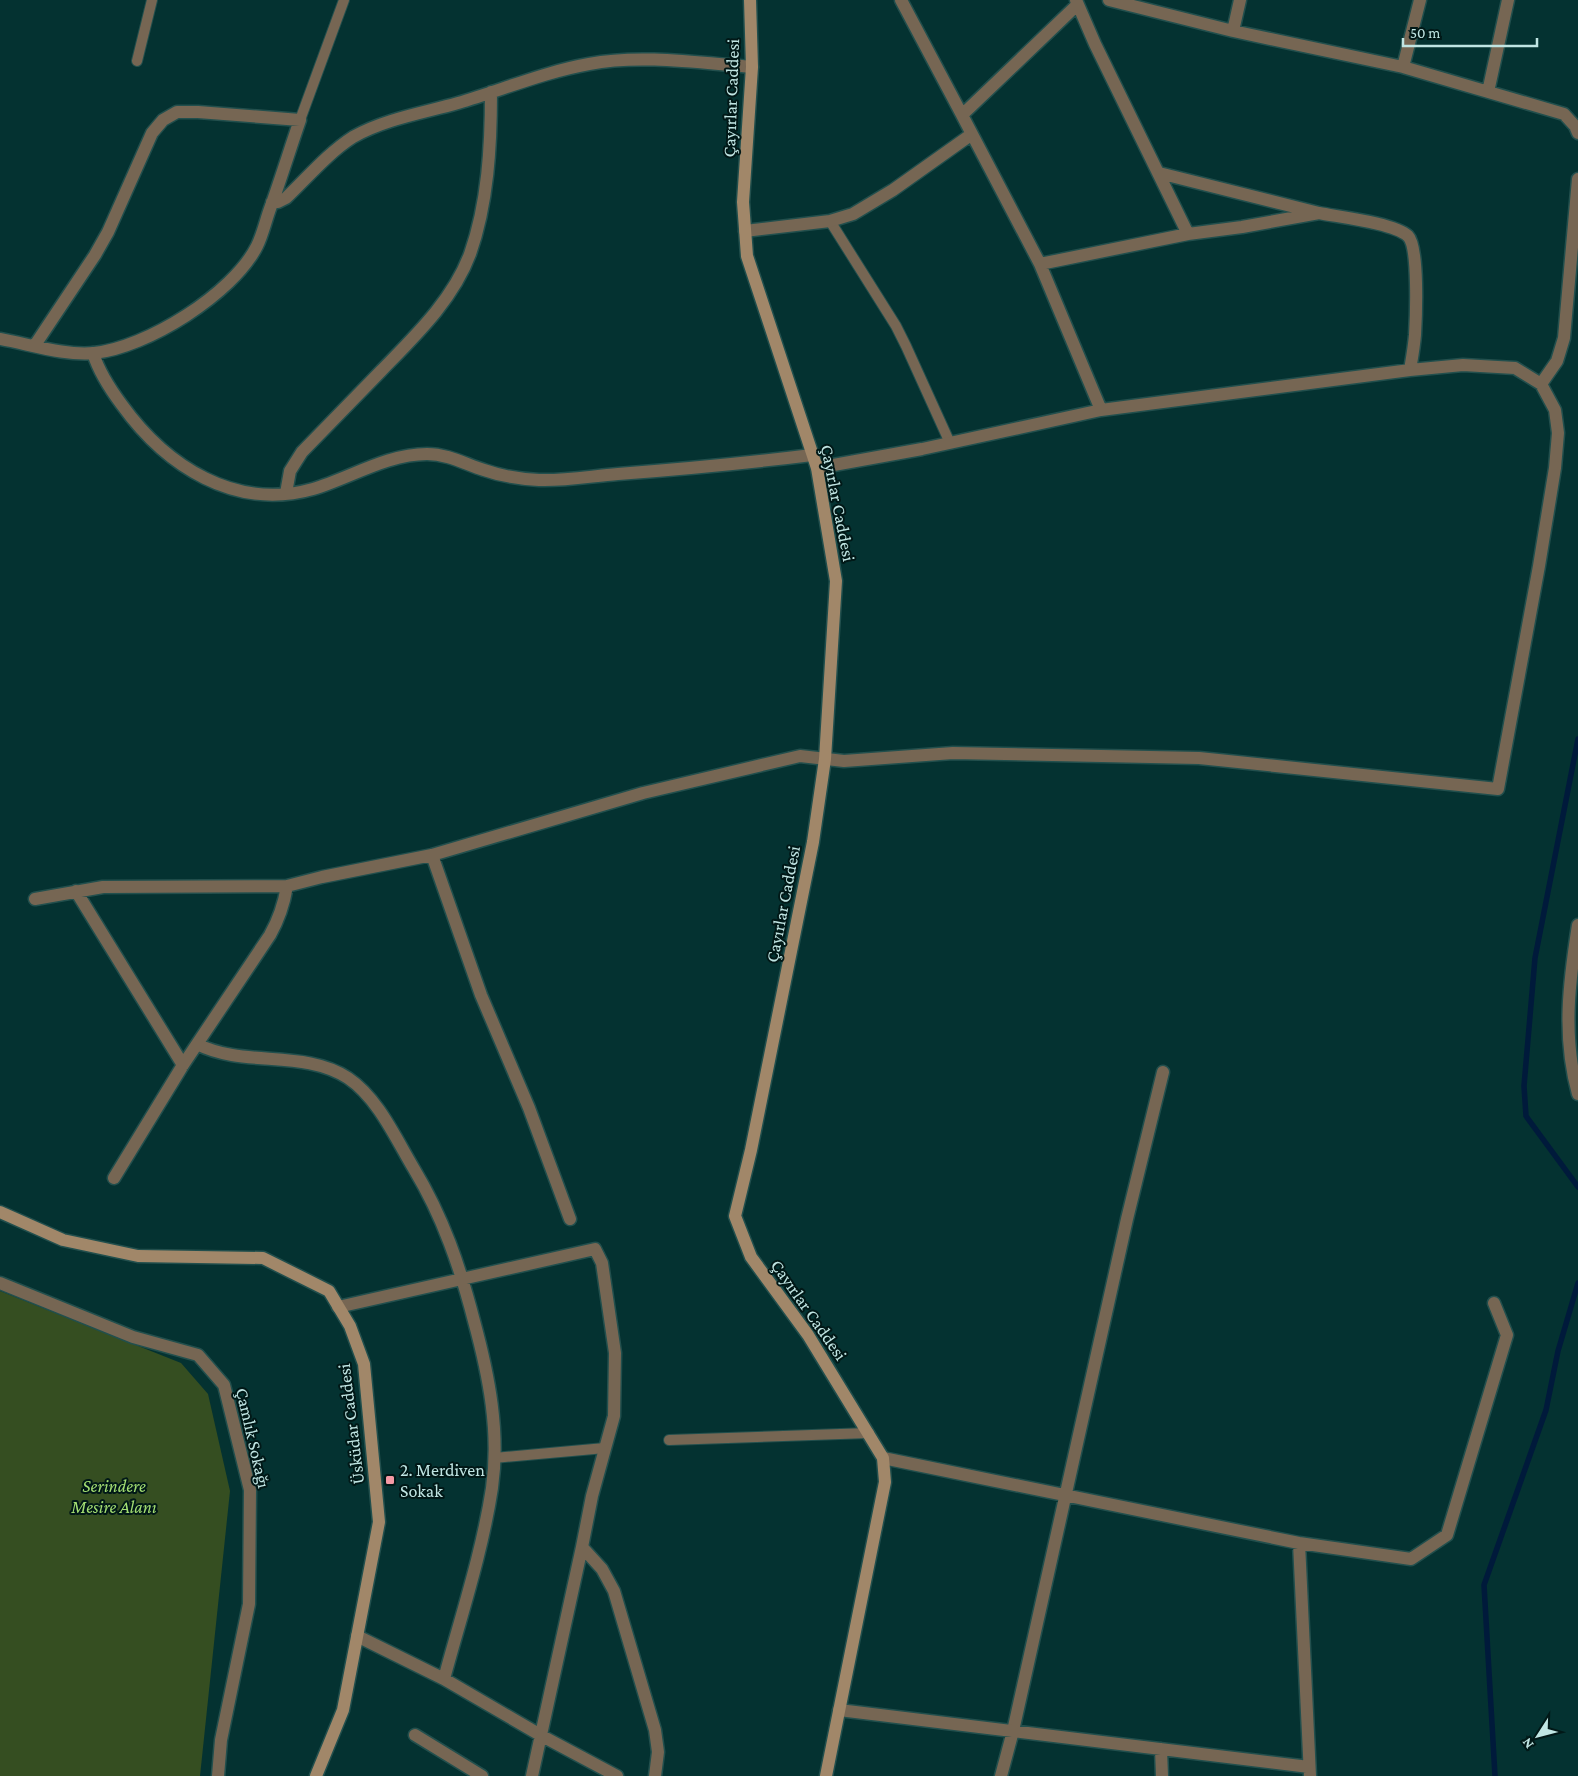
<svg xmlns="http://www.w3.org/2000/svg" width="1578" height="1776" font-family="'Crimson Pro',serif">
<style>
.green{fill:#354e21}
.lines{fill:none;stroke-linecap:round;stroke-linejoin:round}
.stream{stroke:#001a3b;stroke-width:5.5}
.lane-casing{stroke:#224f4d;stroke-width:12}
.street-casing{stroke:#224f4d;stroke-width:15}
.secondary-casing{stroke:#224f4d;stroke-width:15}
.lane{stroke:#766653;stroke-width:10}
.street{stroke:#766653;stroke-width:12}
.secondary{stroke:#a18769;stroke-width:12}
.poi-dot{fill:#f49aa5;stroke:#011817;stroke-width:2}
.labels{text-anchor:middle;stroke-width:4;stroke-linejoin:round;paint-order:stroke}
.street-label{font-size:18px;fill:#c0e5e3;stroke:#011817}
.poi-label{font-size:18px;fill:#c0e5e3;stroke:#011817;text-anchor:start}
.park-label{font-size:18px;font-style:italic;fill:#a4df73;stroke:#011817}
</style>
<rect width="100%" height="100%" fill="#043231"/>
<path class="green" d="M0,1291L181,1363L208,1394L230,1491L200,1776H0Z"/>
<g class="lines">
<path class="stream" d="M1578,739L1535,958L1524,1086L1526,1116L1578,1187
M1495,1776L1484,1585L1546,1410L1558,1351L1578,1283"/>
<defs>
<path id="lane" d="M137,61L152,0
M300,120L344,0
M830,221L896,326L906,346L950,443
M669,1440L869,1433
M494,1458L605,1448"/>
<path id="street" d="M901,0L962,115L1077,5
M1076,0L1095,44L1188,234
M1109,0L1233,31L1403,67L1564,114L1575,126L1578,133
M1233,31L1240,0
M1403,67L1420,0
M1488,92L1508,0
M962,115L1040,264L1101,410
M272,202H278L286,198C307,178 328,153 353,137C385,119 423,113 458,103C502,90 544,72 589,64C640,54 700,63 752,67
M1319,213C1339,217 1394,223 1408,236C1419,247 1416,318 1415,335C1414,347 1412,358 1410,370
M745,231L830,221L853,214L893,190L972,134
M1040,264L1188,234L1242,227L1319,213L1159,173
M0,339C29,344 65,356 94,353C146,348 233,294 257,246C263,234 266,219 271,206C281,178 290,149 300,120L198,112H177L163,120L152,133L108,232L95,255L35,345
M93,353C99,372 110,389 122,405C166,466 235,511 313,489C350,478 387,454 427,454C448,454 465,464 484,470C501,476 520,479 539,480C565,481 592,476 618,474C683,469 748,463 812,455
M1541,384L1557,361L1564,338L1578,179
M286,493L290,471L302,452C328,425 355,398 381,371C415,336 453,300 470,254C488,203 491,146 491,92
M432,855L481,995L529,1108L570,1219
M76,891L183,1065
M35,899L103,887L287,886L322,877L432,855L643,793L800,756L844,761L953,753L1199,758L1498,789L1539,566L1555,468L1558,433L1555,410L1541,384L1515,368L1463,365L1410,370L1101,410L922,449L817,468
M1578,925C1569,983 1562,1036 1578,1094
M197,1044C244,1068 303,1049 348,1078C378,1098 396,1139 414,1169C443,1217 460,1267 474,1321C489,1376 500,1432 492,1488C482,1553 461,1616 444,1679
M114,1178L183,1065L270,935C279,919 284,904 287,886
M0,1283L133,1337L198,1355L224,1385L250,1490L249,1604L221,1740L218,1776
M338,1307L595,1249L602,1263L615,1353L614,1416L592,1496L582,1547L532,1776
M883,1458L1299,1543L1411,1559L1447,1535L1507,1335L1494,1303
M1299,1543L1310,1776
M582,1547L602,1569L614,1591L655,1730L658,1752L655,1776
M357,1636L444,1679L542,1736L617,1776
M839,1710L1309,1767
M415,1735L482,1776
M1161,1749L1162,1776
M1001,1776L1013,1731L1127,1219L1163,1072"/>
<path id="secondary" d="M750,0L752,67L743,202L747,256L817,468L836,581L825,759L813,842L751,1150L735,1216L751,1257L808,1335L883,1458L885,1482L826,1776
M0,1212L63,1240L138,1256L263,1258L329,1291L350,1326L364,1364L379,1522L343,1710L316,1776"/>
</defs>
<use href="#lane" class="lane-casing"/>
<use href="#street" class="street-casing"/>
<use href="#secondary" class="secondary-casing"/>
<use href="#lane" class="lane"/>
<use href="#street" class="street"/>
<use href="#secondary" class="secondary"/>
</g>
<rect class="poi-dot" x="385" y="1475" width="10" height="10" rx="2.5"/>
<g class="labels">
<g class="street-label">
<text transform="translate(731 98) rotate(-88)" y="6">Çayırlar Caddesi</text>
<text transform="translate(838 503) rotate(79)" y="6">Çayırlar Caddesi</text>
<text transform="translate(783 904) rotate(-79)" y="6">Çayırlar Caddesi</text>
<text transform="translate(809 1310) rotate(55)" y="6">Çayırlar Caddesi</text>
<text transform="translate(351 1424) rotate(-97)" y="6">Üsküdar Caddesi</text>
<text transform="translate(253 1438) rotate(77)" y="6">Çamlık Sokağı</text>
</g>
<g class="poi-label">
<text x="400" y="1476">2. Merdiven<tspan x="400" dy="21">Sokak</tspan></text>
</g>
<g class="park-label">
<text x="114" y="1492">Serindere<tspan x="114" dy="21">Mesire Alanı</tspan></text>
</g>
</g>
<g transform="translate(1538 1736) rotate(234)" stroke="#011817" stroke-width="4" paint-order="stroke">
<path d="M0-4L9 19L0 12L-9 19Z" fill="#c0e5e3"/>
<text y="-8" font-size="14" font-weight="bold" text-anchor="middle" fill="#c0e5e3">N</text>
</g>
<path d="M1403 38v8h134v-8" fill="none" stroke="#c0e5e3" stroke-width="2.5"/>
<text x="1410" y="38" font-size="15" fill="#c0e5e3" stroke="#011817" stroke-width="4" paint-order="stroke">50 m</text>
</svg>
